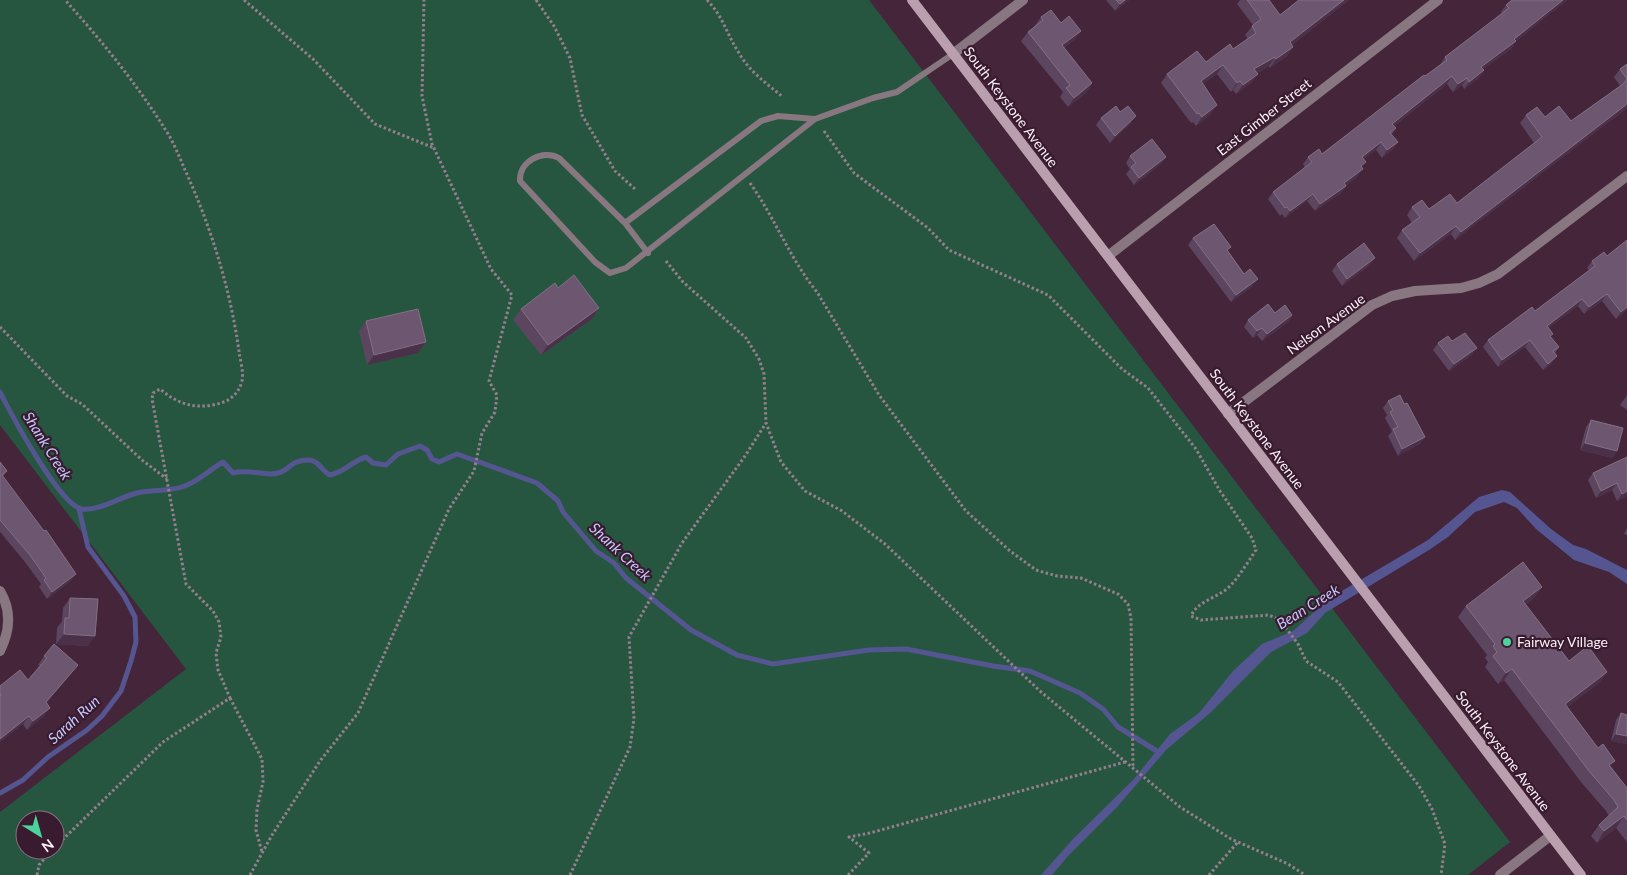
<svg xmlns="http://www.w3.org/2000/svg" width="1627" height="875" font-family="Lato,sans-serif">
<style>
.green{fill:#265640;fill-rule:evenodd}
.water{fill:#555691}
.lines{fill:none;stroke-linecap:round;stroke-linejoin:round}
.stream{stroke:#555691;stroke-width:5}
.path{stroke:#957f8d;stroke-width:3;stroke-dasharray:2.5 2.5;stroke-linecap:butt}
.lane{stroke:#887781;stroke-width:6}
.street{stroke:#887781;stroke-width:10}
.secondary{stroke:#ba9faf;stroke-width:10}
.wall{fill:#5c455f}
.shaded-wall{fill:#4b3049}
.building{fill:#6d5770;stroke:#846f85}
.poi-dot{fill:#4cd39b;stroke:#391b2f;stroke-width:2}
.labels{text-anchor:middle;stroke-width:4.5;stroke-linejoin:round;paint-order:stroke}
.street-label{font-size:14px;fill:#fcf0f7;stroke:#391b2f}
.poi-label{font-size:14px;fill:#fcf0f7;stroke:#391b2f;text-anchor:start}
.water-label{font-size:15px;font-style:italic;fill:#c3c6fb;stroke:#391b2f}
</style>
<rect width="100%" height="100%" fill="#442539"/>
<path class="green" d="M0,0H869L1510,842L1468,875H0V812L186,669L0,425ZM25,820H55V850H25Z"/>
<path class="water" d="M1502,490L1510,492L1551,529L1573,545L1586,549L1627,570V584L1609,572L1574,560L1536,529L1517,508L1504,502L1475,512L1448,537L1429,550L1325,613L1307,633L1271,652L1210,713L1166,750L1118,806L1068,856L1052,875H1041L1073,839L1134,779L1170,734L1199,713L1233,671L1262,644L1293,631L1330,598L1428,540L1479,497Z"/>
<g class="lines">
<path class="stream" d="M0,392C11,414 60,506 82,509C100,511 120,497 137,493C151,489 167,492 182,487C198,482 209,470 223,462L233,473C251,468 264,477 278,473C290,470 290,460 309,460C319,460 322,472 330,475C345,472 352,461 366,457L373,463L386,465L398,454L420,446L427,450L432,459L439,462L457,454L537,483L558,501L563,512L596,551L614,563L626,578L691,630L737,655L773,664L869,650L906,649L993,666L1030,671L1080,693L1103,709L1118,727L1160,753
M0,793L23,780L48,757L87,730L102,716L121,691L131,661L136,642L135,617L124,596L88,547L79,509"/>
<path class="path" d="M244,0L313,59L375,124L434,148
M536,0L554,26L570,58L582,115L615,171L635,189
M707,0C723,16 727,35 739,53C749,71 767,84 783,97
M824,131L854,173L928,228L949,250L1048,295L1122,369L1148,388L1196,449L1220,491L1252,538L1256,550C1248,562 1240,575 1231,585C1219,598 1198,600 1191,616L1201,620L1269,615L1280,620L1298,644L1306,661L1338,682L1419,786L1432,809L1445,844L1441,875
M750,183C775,218 790,259 817,292L879,395L966,511L1010,551L1036,570L1057,576L1081,578L1118,594L1128,604L1131,618L1133,768
M666,261L683,282L746,338L759,359L764,374L766,423L781,462L805,491L842,511L885,544L1041,692L1180,807L1231,839L1288,864L1305,875
M0,327L67,396L82,404L142,460L167,479
M230,698L262,759L263,782L257,809L256,830L262,852
M55,847L163,742L230,698L218,670L216,653L221,637L219,622L213,611L186,584L152,399L153,393L160,389C175,402 192,409 212,405C227,403 238,396 242,381C244,372 240,360 239,351C230,288 211,227 185,170C179,156 173,141 165,129C136,83 101,40 65,0
M37,875L39,865L52,850
M250,875L272,835L320,761L358,713L449,509L474,471L482,433L495,412L497,395L489,381L512,295L491,269L432,144L422,96L424,0
M570,875L630,747L634,719L629,637L682,543L745,456L766,423
M848,875L869,853L849,837L870,833L1125,762
M1209,875L1238,842"/>
<path class="lane" d="M815,119L778,116L761,121L625,223L559,158C543,149 519,161 520,181L595,262L610,273L626,268L815,119L873,98L897,92L953,54
M625,223L648,253"/>
<path class="street" d="M953,54L1023,0
M1108,256L1438,0
M1228,414L1372,305L1392,296L1415,291L1461,288L1479,283L1498,274L1627,176
M0,591C12,611 10,631 0,651
M1500,875L1550,836"/>
<path class="secondary" d="M912,0L1581,875"/>
</g>
<path class="wall" d="M1106,0H1129L1115,11Z
M1240,0H1269L1280,15L1299,0H1349L1292,45L1293,47L1287,56L1270,68L1269,66L1257,73L1258,74L1251,83L1236,94L1233,90L1231,92L1217,74L1203,84L1211,114L1196,126L1193,122L1191,123L1161,83L1167,74L1206,62L1233,49L1248,39L1245,35L1253,25L1237,4Z
M1512,0H1567L1516,41L1511,49L1483,69L1484,70L1479,78L1464,89L1462,85L1453,92L1447,84L1394,126L1396,128L1392,134L1398,142L1393,149L1382,158L1376,150L1364,159L1358,176L1346,186L1341,193L1315,211L1307,201L1285,218L1282,214L1280,216L1268,199L1273,192L1305,168L1303,164L1308,157L1322,154L1440,65L1445,57L1502,14L1501,12L1506,5Z
M1041,17L1061,23L1081,31L1074,40L1064,48L1092,83L1086,93L1068,107L1060,97L1063,92L1021,41L1028,32L1034,27Z
M1627,64V108L1455,240L1451,234L1414,261L1397,238L1402,230L1412,223L1407,215L1412,207L1429,209L1457,203L1534,143L1520,123L1526,115L1571,121L1620,86L1614,77L1620,69Z
M1120,112L1131,123L1110,143L1096,125L1101,118Z
M1130,156L1166,157L1161,164L1134,185L1126,174L1130,169L1126,163Z
M1193,238L1228,251L1253,286L1231,302L1188,245Z
M1592,261L1627,310L1616,319L1602,301L1584,314L1578,306L1548,328L1550,337L1559,347L1555,353L1552,363L1543,370L1525,347L1498,367L1483,347L1488,340L1535,311L1589,270L1587,268Z
M1337,264L1370,265L1342,286L1332,271Z
M558,288L592,319L541,355L513,320L521,309Z
M1275,313L1292,315L1288,322L1262,341L1257,335L1253,338L1244,327L1248,320Z
M366,321L426,342L418,353L367,365L359,331Z
M1438,343L1472,355L1449,371L1433,350Z
M1627,395V410L1620,405Z
M1388,401L1420,444L1398,456L1388,436L1392,431L1385,418L1387,415L1383,408Z
M1591,420L1613,458L1580,450L1586,427Z
M1627,457V496L1617,501L1612,490L1596,498L1588,480L1593,473Z
M0,462L7,471L3,477L71,581L47,599L39,587L41,584L25,562L0,532Z
M1627,528V535L1624,534Z
M1542,587L1534,598L1525,605L1569,661L1607,672L1599,683L1567,707L1627,788V842L1616,828L1597,843L1591,836L1599,825L1609,816L1606,811L1581,782L1504,680L1498,684L1485,667L1488,662L1485,658L1487,655L1458,617L1466,606Z
M70,598L88,646L56,644L57,628L62,621L63,608Z
M44,656L72,673L46,703L44,716L27,730L23,724L0,742V686L28,680L40,666L38,665Z
M1621,713L1627,744L1611,741L1616,720Z"/>
<path class="shaded-wall" d="M1125,0H1129L1115,11L1120,4Z
M1344,0H1349L1284,51L1290,42Z
M1563,0H1567L1513,44L1516,41L1511,49L1476,74L1481,67Z
M1081,31L1074,40L1055,54L1062,45Z
M1293,47L1287,56L1270,68L1276,59Z
M1275,57L1269,66L1248,78L1254,69Z
M1223,65L1217,74L1195,90L1201,81Z
M1484,70L1479,78L1464,89L1469,82Z
M1258,74L1251,83L1236,94L1243,85Z
M1452,76L1447,84L1387,131L1392,124Z
M1467,78L1462,85L1453,92L1458,84Z
M1240,81L1233,90L1231,92L1237,83Z
M1092,83L1086,93L1068,107L1074,98Z
M1627,104V108L1455,240L1461,232Z
M1217,105L1211,114L1196,126L1202,117Z
M1136,116L1131,123L1110,143L1115,136Z
M1381,142L1376,150L1357,164L1362,157Z
M1398,142L1393,149L1382,158L1387,150Z
M1166,157L1161,164L1134,185L1139,178Z
M1363,169L1358,176L1343,188L1346,186L1341,193L1315,211L1320,204L1344,183Z
M1313,194L1307,201L1285,218L1290,211Z
M1456,226L1451,234L1414,261L1420,253Z
M1375,258L1370,265L1342,286L1347,279Z
M1258,279L1253,286L1231,302L1236,295Z
M1607,294L1602,301L1584,314L1589,307Z
M1582,299L1578,306L1542,333L1547,326Z
M1627,307V310L1616,319L1621,312Z
M599,308L592,319L541,355L548,345Z
M1292,315L1288,322L1262,341L1267,334Z
M1262,328L1257,335L1253,338L1257,331Z
M1530,340L1525,347L1498,367L1502,360Z
M426,342L418,353L367,365L374,355Z
M1477,348L1472,355L1449,371L1454,364Z
M1557,356L1552,363L1543,370L1548,364Z
M1425,437L1420,444L1398,456L1402,449Z
M1585,443L1617,451L1613,458L1580,450Z
M1617,483L1612,490L1596,498L1601,491Z
M1627,491V496L1617,501L1622,494Z
M76,574L71,581L47,599L52,592Z
M1542,587L1534,598L1515,613L1523,601Z
M64,634L95,636L88,646L56,644Z
M78,665L72,673L40,711L46,702Z
M1512,669L1504,680L1498,684L1506,673Z
M1607,672L1599,683L1557,715L1565,704Z
M50,708L44,716L27,730L33,721Z
M29,716L23,724L0,742V739Z
M1616,734L1627,736V744L1611,741Z
M1624,816L1616,828L1597,843L1604,831Z"/>
<path class="building" d="M1116,0H1125L1120,4Z
M1247,0H1269L1280,15L1299,0H1344L1290,42L1293,47L1276,59L1275,57L1254,69L1258,74L1243,85L1240,81L1237,83L1223,65L1201,81L1217,105L1202,117L1199,113L1197,114L1167,74L1197,51L1206,62L1230,44L1233,49L1256,33L1252,26L1261,19Z
M1512,0H1563L1514,39L1516,41L1481,67L1484,70L1469,82L1467,78L1458,84L1452,76L1392,124L1396,128L1390,133L1398,142L1387,150L1381,142L1362,157L1366,162L1361,166L1363,169L1344,183L1346,186L1320,204L1313,194L1290,211L1287,207L1285,208L1273,192L1312,162L1308,157L1319,149L1322,154L1424,75L1425,76L1447,60L1445,57L1509,8L1506,5Z
M1051,10L1061,23L1069,16L1081,31L1062,45L1092,83L1074,98L1066,88L1070,85L1028,32L1043,20L1041,17Z
M1627,64V104L1461,232L1456,226L1420,253L1402,230L1420,217L1412,207L1422,200L1429,209L1450,194L1457,203L1542,137L1526,115L1537,107L1545,117L1559,106L1571,121L1623,84L1627,79L1620,69Z
M1116,106L1120,112L1128,106L1136,116L1115,136L1101,118Z
M1152,139L1166,157L1139,178L1131,167L1136,163L1130,156Z
M1214,224L1231,247L1227,250L1244,274L1250,269L1258,279L1236,295L1193,238Z
M1627,240V307L1621,312L1607,294L1589,307L1582,299L1547,326L1553,334L1550,336L1559,347L1553,351L1557,356L1548,364L1530,340L1502,360L1488,340L1532,307L1535,311L1595,266L1592,261L1604,252L1607,256Z
M1364,243L1375,258L1347,279L1337,264Z
M574,275L599,308L548,345L521,309L555,283L558,288Z
M1268,304L1275,313L1285,305L1292,315L1267,334L1262,328L1257,331L1248,320Z
M418,309L426,342L374,355L366,321Z
M1465,333L1477,348L1454,364L1438,343L1448,336L1452,341Z
M1400,395L1404,404L1407,403L1425,437L1402,449L1393,429L1398,427L1390,412L1393,410L1388,401Z
M1591,420L1623,428L1617,451L1585,443Z
M1627,457V491L1622,494L1617,483L1601,491L1593,473Z
M0,462L7,471L2,475L44,531L46,530L76,574L52,592L44,580L46,578L30,555L0,520Z
M1523,562L1542,587L1523,601L1569,661L1588,646L1607,672L1565,704L1598,748L1603,744L1615,761L1609,765L1627,788V820L1624,816L1604,831L1599,825L1618,807L1614,800L1589,771L1512,669L1506,673L1493,656L1497,652L1493,646L1495,644L1466,606Z
M70,598L98,599L95,636L64,634L65,618H69Z
M54,644L78,665L46,702L50,708L33,721L29,716L0,739V696L1,695L0,693V686L20,670L28,680L47,658L44,656Z
M1621,713L1627,715V736L1616,734Z"/>
<circle class="poi-dot" cx="1507" cy="642" r="5"/>
<g class="labels">
<g class="street-label">
<text transform="translate(1011 107) rotate(53)" y="5">South Keystone Avenue</text>
<text transform="translate(1264 117) rotate(-38)" y="5">East Gimber Street</text>
<text transform="translate(1326 324) rotate(-36)" y="5">Nelson Avenue</text>
<text transform="translate(1257 429) rotate(53)" y="5">South Keystone Avenue</text>
<text transform="translate(1503 751) rotate(53)" y="5">South Keystone Avenue</text>
</g>
<g class="poi-label">
<text x="1517" y="647">Fairway Village</text>
</g>
<g class="water-label">
<text transform="translate(47 446) rotate(58)" y="5">Shank Creek</text>
<text transform="translate(620 552) rotate(43)" y="5">Shank Creek</text>
<text transform="translate(1308 607) rotate(-32)" y="5">Bean Creek</text>
<text transform="translate(74 720) rotate(-42)" y="5">Sarah Run</text>
</g>
</g>
<g transform="translate(40 835) rotate(143)"><circle r="24" fill="#391b2f" stroke="#87707f"/>
<path d="M0-4L9 19L0 12L-9 19Z" fill="#4cd39b"/>
<text y="-8" font-size="14" font-weight="bold" text-anchor="middle" fill="#fcf0f7">N</text>
</g>
</svg>
